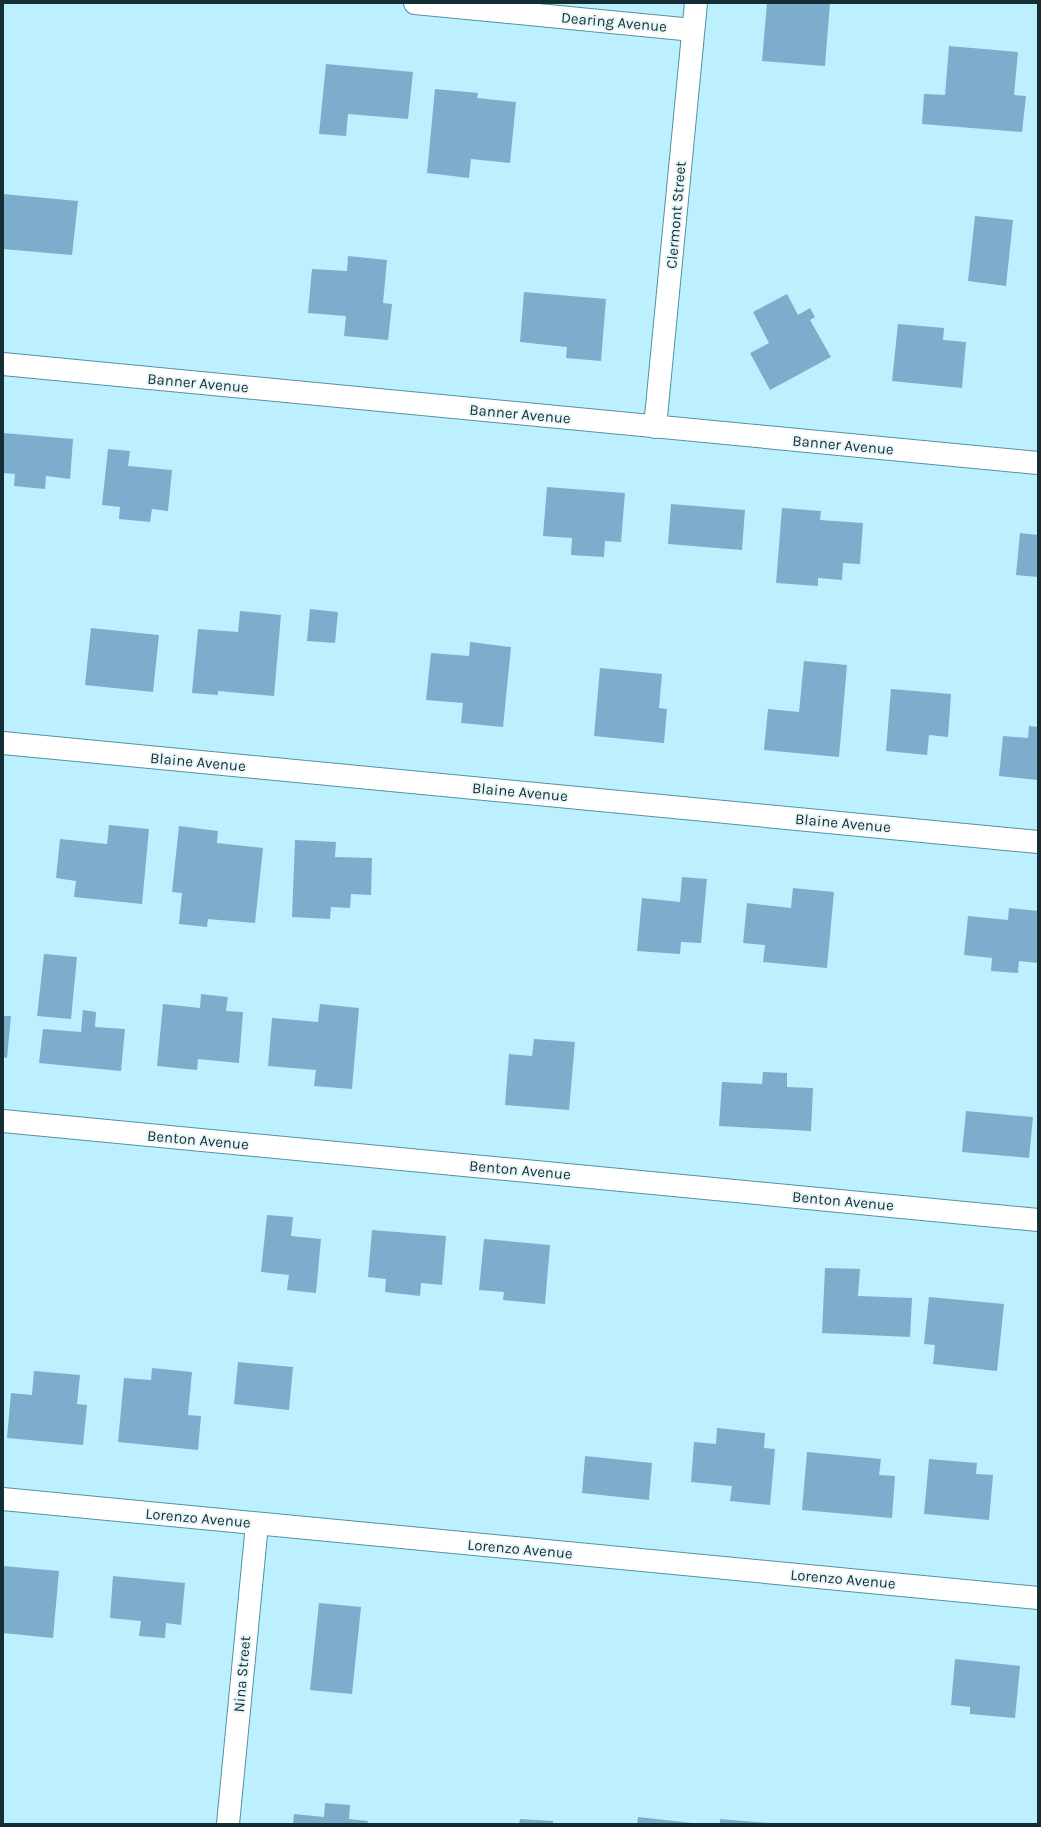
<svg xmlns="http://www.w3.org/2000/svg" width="1041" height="1827" font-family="Karla,sans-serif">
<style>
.building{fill:#7cadcc}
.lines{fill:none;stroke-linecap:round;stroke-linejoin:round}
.minor-casing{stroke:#5392a3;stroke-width:24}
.minor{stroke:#fff;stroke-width:22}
.labels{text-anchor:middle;stroke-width:4;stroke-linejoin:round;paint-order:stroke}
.street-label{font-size:15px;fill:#142e35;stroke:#e9f6f9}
</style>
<rect width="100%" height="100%" fill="#bdf0fe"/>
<path class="building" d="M767,3H830L825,66L762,61Z
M949,46L1018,52L1014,95L1026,96L1022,132L922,124L924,94L945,95Z
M326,64L413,72L408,119L348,114L346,136L319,134Z
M435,89L478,93L477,98L516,102L510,163L471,159L469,178L427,173Z
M3,194L78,201L72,255L3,249Z
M975,216L1013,220L1006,286L968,281Z
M348,256L387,260L383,303L392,304L388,340L344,336L346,316L308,313L312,269L347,271Z
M524,292L606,299L601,361L566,358L567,347L520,342Z
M787,294L798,315L810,308L815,317L810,320L831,357L770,390L750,353L769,343L753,312Z
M898,324L944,328L943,340L966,342L962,388L892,381Z
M3,433L73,439L70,479L46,476L45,489L14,486L15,474L3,473Z
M108,449L130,451L128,466L172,470L168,511L152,509L150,522L119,519L120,507L102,505Z
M547,487L625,493L621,542L605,541L604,557L571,555L572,538L543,536Z
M671,504L745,510L742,550L668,544Z
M782,508L821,511L820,520L863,523L860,564L843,563L842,580L818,578V586L776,583Z
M1020,533L1038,535V577L1016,575Z
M310,609L338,612L335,643L307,641Z
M240,611L281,615L274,696L218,691V695L192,693L198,629L238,632Z
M91,628L159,635L153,692L85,685Z
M470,642L511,647L503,727L461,723L463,703L426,700L431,653L469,656Z
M804,661L847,665L839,757L764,750L768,709L799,712Z
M600,668L662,674L659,708L667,709L664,743L594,736Z
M891,689L951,694L948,737L929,735L927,755L886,751Z
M1029,726L1038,727V780L999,776L1003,736L1028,738Z
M109,825L149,829L142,904L74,897L76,881L56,878L60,839L107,844Z
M179,826L218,831L217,843L263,848L255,923L208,919L207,927L179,924L182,893L172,892Z
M295,840L336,842L335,857L372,858L371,895L351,894L350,908L331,907L330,919L292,917Z
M682,877L707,879L701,943L681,942L680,954L637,951L642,898L680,902Z
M793,888L834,892L827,968L763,962L765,945L743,943L747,903L791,908Z
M1009,908L1038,911V963L1019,961L1018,973L991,971L992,958L964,955L968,916L1008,920Z
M44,954L77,957L71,1019L37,1016Z
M201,994L228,997L226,1011L243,1012L239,1063L198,1059L197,1070L157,1066L163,1004L200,1008Z
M320,1004L359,1008L352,1089L314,1086L316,1070L268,1066L272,1018L318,1022Z
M83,1010L96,1012L95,1027L125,1029L121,1071L39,1063L43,1029L81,1032Z
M3,1016H11L7,1058L3,1057Z
M534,1039L575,1042L569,1110L505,1105L509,1054L532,1056Z
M763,1072L787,1073V1087L813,1088L811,1131L719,1126L722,1082L762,1084Z
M966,1111L1033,1117L1029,1158L962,1152Z
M267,1215L293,1217L291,1236L321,1239L316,1293L287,1290L289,1275L261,1272Z
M372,1230L446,1236L442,1285L421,1283L420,1296L385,1292L386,1279L368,1277Z
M484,1239L550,1245L545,1304L503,1300L504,1292L479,1290Z
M825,1268L860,1269L858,1296L912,1298L910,1337L822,1333Z
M929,1297L1004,1304L997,1371L933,1364L935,1345L924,1344Z
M238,1362L293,1367L289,1410L234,1404Z
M152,1368L192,1372L188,1415L201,1416L198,1450L118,1442L124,1378L151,1380Z
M34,1371L80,1375L77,1404L87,1405L83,1445L7,1438L11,1393L32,1395Z
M717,1428L765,1433L764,1448L775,1449L770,1505L730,1501L732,1486L691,1482L694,1442L716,1444Z
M807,1452L881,1459L879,1475L895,1476L892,1518L802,1510Z
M585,1456L652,1463L649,1500L582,1493Z
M929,1459L977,1463L976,1474L993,1475L989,1520L924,1514Z
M3,1566L59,1571L53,1638L3,1633Z
M113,1576L185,1583L181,1625L166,1623L165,1638L139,1636L141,1621L110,1618Z
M319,1603L361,1607L352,1694L310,1690Z
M955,1659L1020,1666L1015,1718L970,1714V1707L951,1705Z
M325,1803L350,1805L349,1819L368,1821L367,1824H293L294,1814L324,1817Z
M638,1817L692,1823V1824H637Z
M520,1819L553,1821V1824H519Z
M720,1819L768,1823V1824H720Z"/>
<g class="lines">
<defs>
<path id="minor" d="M415,3L693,30
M3,364L1038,463
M655,427L696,3
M3,743L1038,842
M3,1121L1038,1220
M3,1499L1038,1598
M228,1824L257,1524"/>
</defs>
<use href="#minor" class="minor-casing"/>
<use href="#minor" class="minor"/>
</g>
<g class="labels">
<g class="street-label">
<text transform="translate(614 22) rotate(5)" y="5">Dearing Avenue</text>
<text transform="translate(676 215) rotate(-85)" y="5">Clermont Street</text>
<text transform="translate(198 383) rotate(5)" y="5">Banner Avenue</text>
<text transform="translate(520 414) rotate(5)" y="5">Banner Avenue</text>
<text transform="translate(843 445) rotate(5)" y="5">Banner Avenue</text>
<text transform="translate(198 762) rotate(5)" y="5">Blaine Avenue</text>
<text transform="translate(520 792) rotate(5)" y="5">Blaine Avenue</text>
<text transform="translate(843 823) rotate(5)" y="5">Blaine Avenue</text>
<text transform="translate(198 1140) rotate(5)" y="5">Benton Avenue</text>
<text transform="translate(520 1170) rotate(5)" y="5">Benton Avenue</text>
<text transform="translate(843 1201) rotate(5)" y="5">Benton Avenue</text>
<text transform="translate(198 1518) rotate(5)" y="5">Lorenzo Avenue</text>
<text transform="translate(520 1549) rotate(5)" y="5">Lorenzo Avenue</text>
<text transform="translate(843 1579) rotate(5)" y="5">Lorenzo Avenue</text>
<text transform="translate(242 1674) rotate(-85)" y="5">Nina Street</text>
</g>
</g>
<rect width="1041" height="1827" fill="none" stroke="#142e35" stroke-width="8"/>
</svg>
